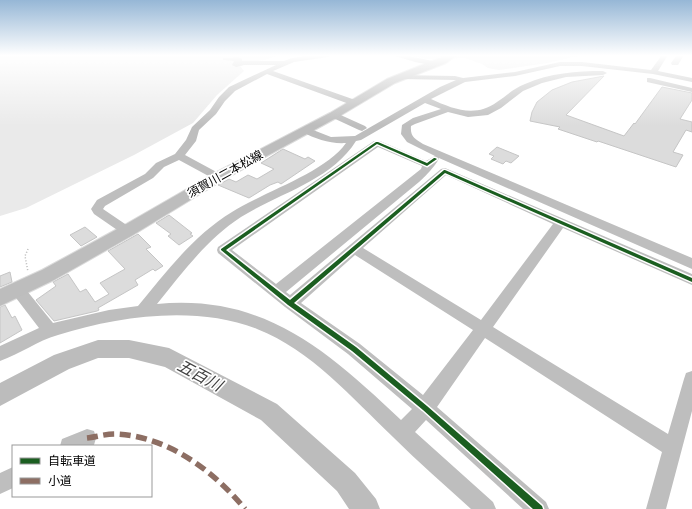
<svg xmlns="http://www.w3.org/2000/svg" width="692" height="509" font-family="Ubuntu,'Noto Sans JP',sans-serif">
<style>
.green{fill:#eaeaea}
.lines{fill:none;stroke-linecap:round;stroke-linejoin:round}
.river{fill:#bcbcbc;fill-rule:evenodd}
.building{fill:#dcdcdc;stroke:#c5c5c5}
.major-casing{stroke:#dbdbdb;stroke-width:2}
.path{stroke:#b8b8b8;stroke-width:1.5;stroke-dasharray:1 2;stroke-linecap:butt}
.minor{fill:#bebebe;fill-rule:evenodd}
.major{fill:#bdbdbd;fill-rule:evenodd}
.quiet{stroke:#8d6e63;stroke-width:5.5;stroke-dasharray:11 5.5;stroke-linecap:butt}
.cycleway-casing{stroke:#fff;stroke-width:3}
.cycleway{fill:#1b5e20;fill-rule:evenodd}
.labels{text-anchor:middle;stroke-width:3.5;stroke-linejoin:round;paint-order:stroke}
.street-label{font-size:12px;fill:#000;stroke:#fff}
.near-water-label{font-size:16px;font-style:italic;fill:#404040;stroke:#fff}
</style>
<rect width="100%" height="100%" fill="#fff"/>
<path class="green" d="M0,55H282L240,66L244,71L217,95L193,123L134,155L26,208L0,216Z
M406,55L477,56L582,55L547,63L499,70L488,68L482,64L465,58L427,59Z"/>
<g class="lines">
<path class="river" d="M98,340H129L169,348L277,404L355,473L376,499L380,509H349L337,491L261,420L165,367L129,358H98L69,369L0,406V383L54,355Z"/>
</g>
<path class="building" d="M604,76L566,115L624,136L634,123L635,124L662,87L692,93V100L680,119L692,122V132L686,130L673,152L683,155L676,167L598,141L597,142L558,129L560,127L530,121L532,112L537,102L552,90L572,82Z
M497,147L519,156L511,163L506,161L503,164L491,159L494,156L489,154Z
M283,149L305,159L308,157L315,161L281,184L278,182L270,185L249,198L218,185L229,179L236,182L248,175L257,179L274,169L261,163Z
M169,215L192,233L190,234L193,236L179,245L168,236L171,234L156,223Z
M85,227L97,237L81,246L70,235Z
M138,234L151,247L146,249L163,266L155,271L153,269L135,280L138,285L98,308L99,310L97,311L54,321L36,300L56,286L53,282L68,274L80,292L86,289L95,302L109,294L100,283L125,269L108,251Z
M10,272L12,282L0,287V276Z
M5,305L12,318L15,316L22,330L0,343V307Z"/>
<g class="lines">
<defs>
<path id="major" d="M447,55H457L446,63L395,83L338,117L223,180L133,235L54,280L0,306V289L42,270L121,227L213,174L330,113L387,79Z"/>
</defs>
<use href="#major" class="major-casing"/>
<path class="path" d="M28,249L25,256L28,272"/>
<path class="minor" d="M313,55H331L328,57L294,62L273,71L358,101L359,103L358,105H352L267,74L235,91L225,101L216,114L199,130L196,141L185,155L222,175L223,177L222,179H214L179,160L164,167L153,178L105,206L103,209L131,228L133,231L131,234L127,235L123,234L94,214L91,209L97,200L145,174L156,163L175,154L186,140L192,127L210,110L219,97L229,87L276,65H244L236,67L232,65L234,61L223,60V58L239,57L242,59V61H284L292,58Z
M392,55H403L438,62L439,64L435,66L415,62Z
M662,55H668L658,71L692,78V82L653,74L582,66H560L515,76L465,82L431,99C453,109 475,118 497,102C506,96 514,88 525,84C550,73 576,71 603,71L607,73L603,75L566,77L542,83L523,91L501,108L488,115L468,117L448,112L415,124L411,126C410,137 415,139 423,144L692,258V269L439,158C438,163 424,178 419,182L286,292L290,295L441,169L445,168L692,274V285L563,228L493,327L668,434L684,379L686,373L692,371V411L666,509H646L662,452L485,338L437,407L546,502L549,509H523L426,420L415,432L493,502L496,509H471C445,485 418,462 393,437C352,398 311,350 257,329C196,305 118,316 58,335C37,341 20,354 0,361V346L39,328L13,294L11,290L13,286L18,284L23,286L53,323L109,310L138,306C166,272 194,235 232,212C263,192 325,173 346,143C330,144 316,139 302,132L300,130L302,128H308L331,137L355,136L440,87L456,80L401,79H398V75L455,76L463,78L515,72L560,62H582L651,70ZM425,103L441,109L413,118L402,125L401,134L407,142L435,156L426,161L380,141H374L218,247L217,250L218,253L285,307L348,354L412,409L401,420C328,351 265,294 157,304C182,273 207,239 241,217C279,193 331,181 356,141L361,140ZM378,147L422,166L421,169L276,284L232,250ZM446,175L553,224L481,320L363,248ZM355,255L473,330L423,395L360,344L301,303Z
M677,55H684L678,65H672L671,63Z
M647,78H650L692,88V92L647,82Z
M334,112L365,126L367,128L362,131L359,130L331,117L330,115Z
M87,429L94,431L96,438L94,445L90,446H60L62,439Z
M13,467V488L0,494V473Z"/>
<use href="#major" class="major"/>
<path class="quiet" d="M87,438C96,437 105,434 115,434C167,436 213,470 245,509"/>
<defs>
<path id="cycleway" d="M376,142H378L427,163L434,158H435L437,159L427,166L377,144L226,250L290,300L444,170H445L692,278V282L445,173L294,303L356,347L427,406L542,506L543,509H533L423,410L352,351L288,305L221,250V249Z"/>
</defs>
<use href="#cycleway" class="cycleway-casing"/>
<use href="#cycleway" class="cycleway"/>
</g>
<linearGradient id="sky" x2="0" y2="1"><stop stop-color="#96b7d6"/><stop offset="0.44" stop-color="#fff"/><stop offset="1" stop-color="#fff" stop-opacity="0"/></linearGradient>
<rect width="692" height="126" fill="url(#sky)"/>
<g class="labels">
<g class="street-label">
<text transform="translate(225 174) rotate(-29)" y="4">須賀川二本松線</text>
</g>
<g class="near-water-label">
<text transform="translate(200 375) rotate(28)" y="6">五百川</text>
</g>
</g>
<rect x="12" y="445" width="140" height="52" fill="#ffffff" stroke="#999999"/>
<rect x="20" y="458" width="20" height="6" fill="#1b5e20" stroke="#999999"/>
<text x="48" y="465" font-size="12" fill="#000000">自転車道</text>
<rect x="20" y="478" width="20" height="6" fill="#8d6e63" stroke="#999999"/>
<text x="48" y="485" font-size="12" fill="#000000">小道</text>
</svg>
